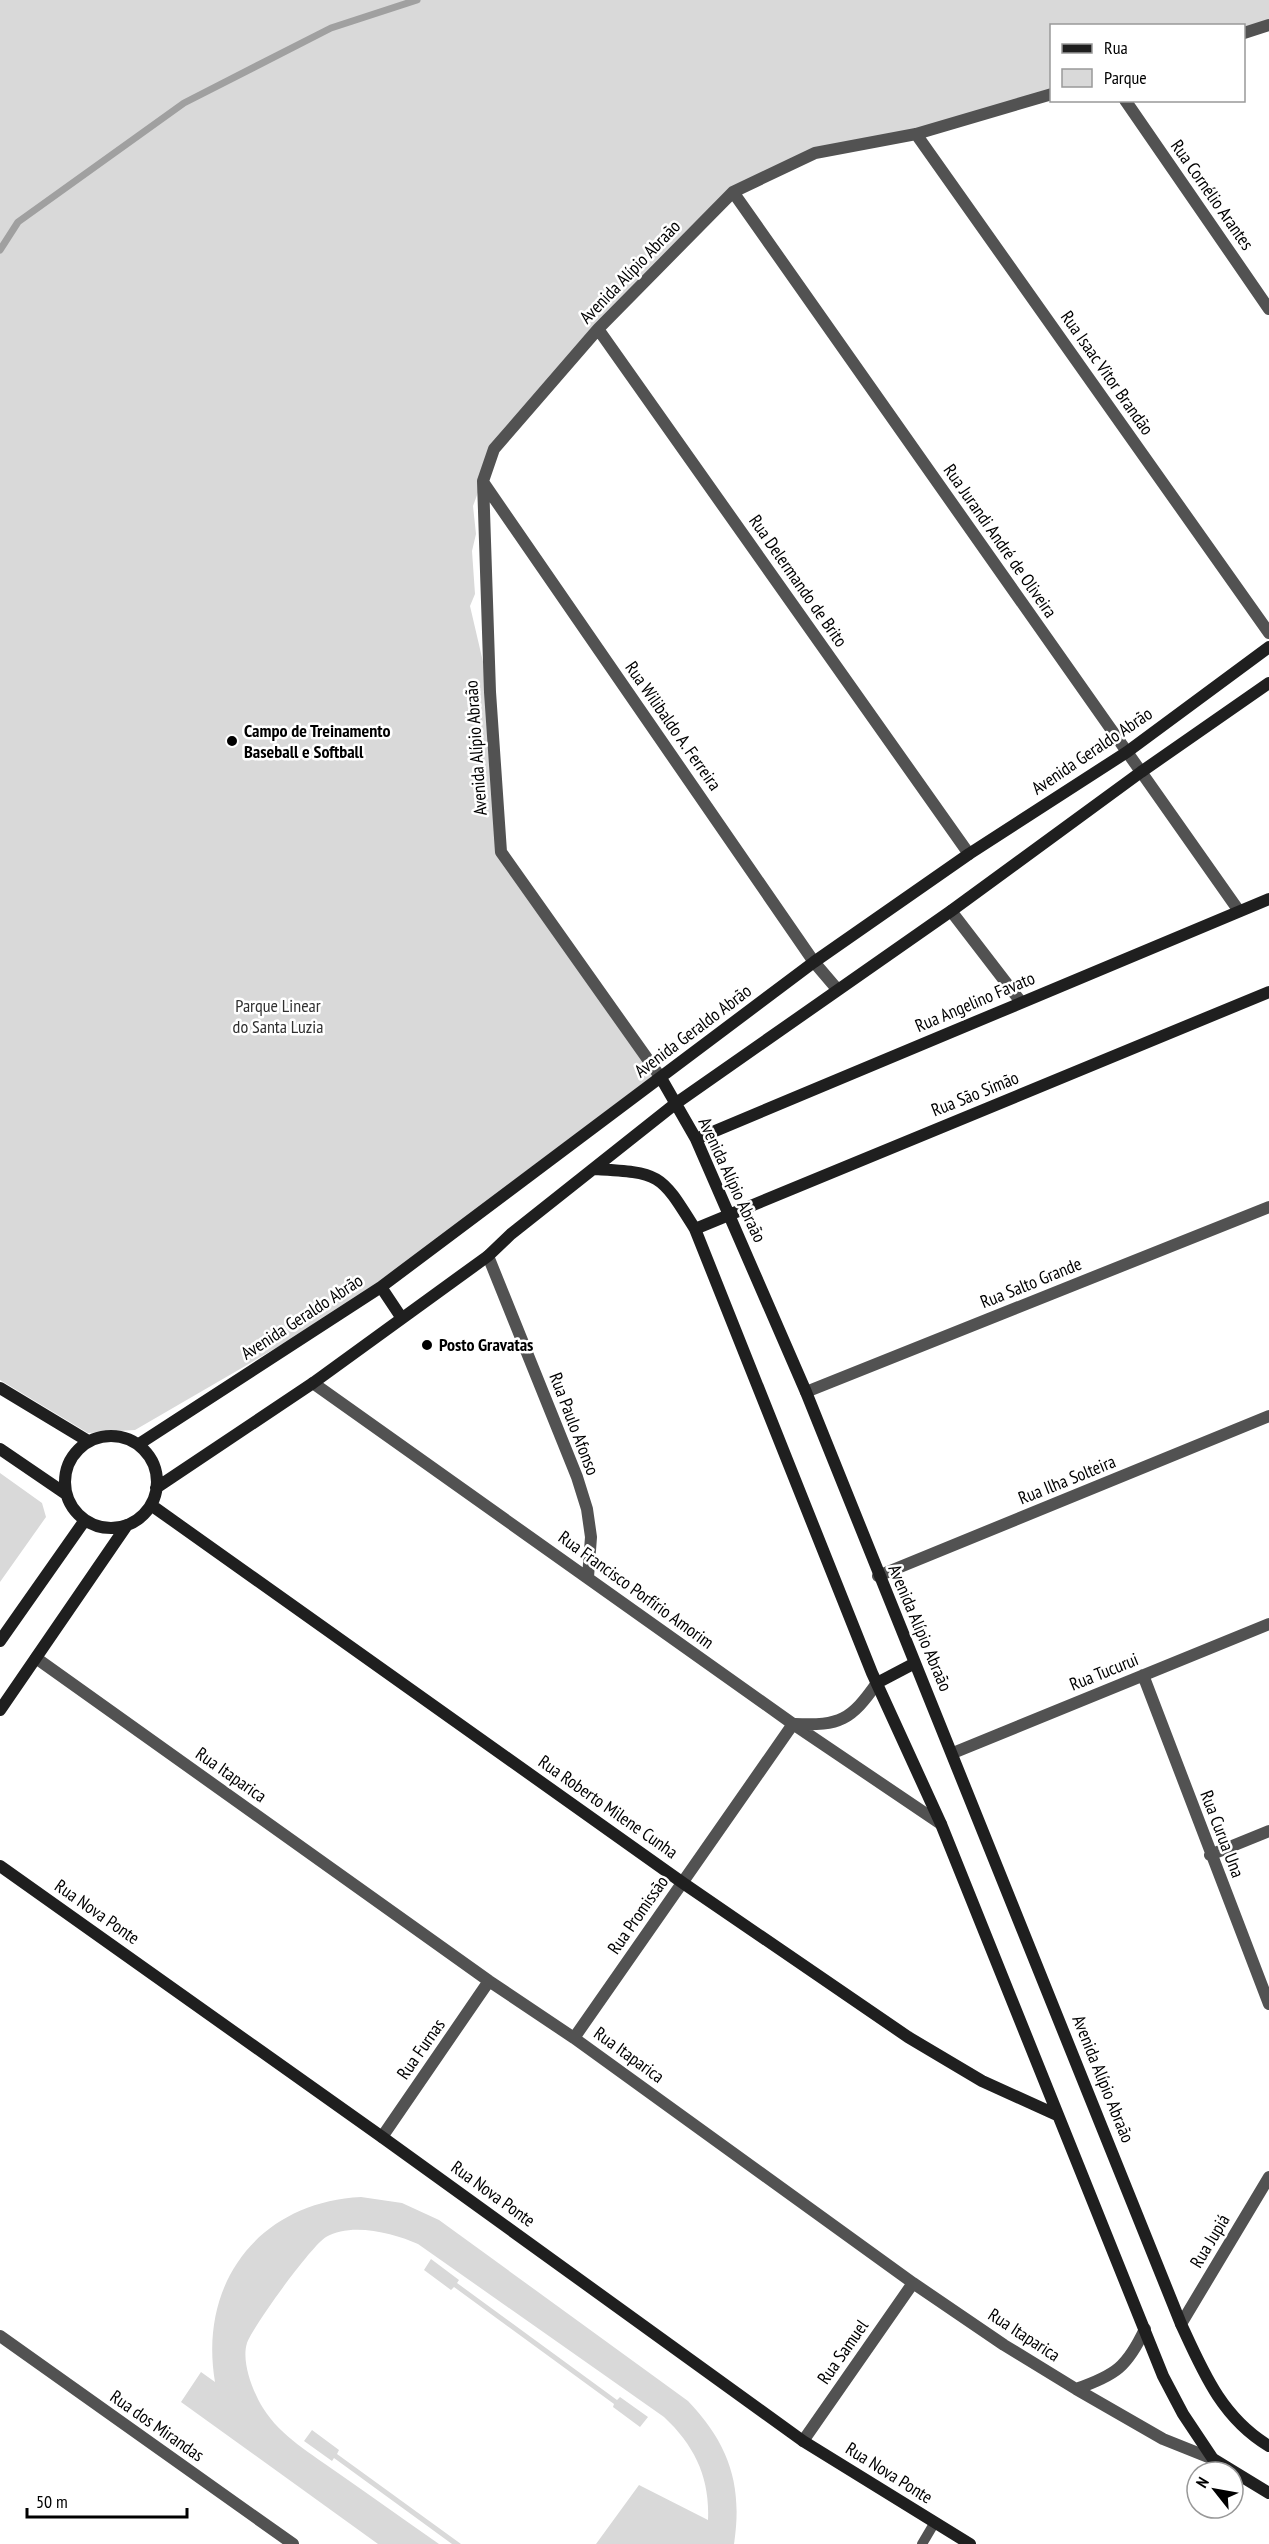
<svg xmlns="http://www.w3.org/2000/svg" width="1269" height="2544" font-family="'PT Sans Narrow',sans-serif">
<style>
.green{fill:#d9d9d9}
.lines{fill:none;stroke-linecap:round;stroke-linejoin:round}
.stream{stroke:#a0a0a0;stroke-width:7}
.lane{stroke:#525252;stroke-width:10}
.street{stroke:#525252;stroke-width:12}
.secondary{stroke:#1f1f1f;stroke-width:12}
.poi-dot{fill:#000;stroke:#fff;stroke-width:2}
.labels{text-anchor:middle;stroke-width:5;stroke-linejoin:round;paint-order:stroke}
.street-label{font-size:18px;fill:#000;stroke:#fff}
.poi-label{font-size:18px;font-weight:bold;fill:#000;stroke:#fff;text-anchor:start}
.park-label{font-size:18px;fill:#303030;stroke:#fff}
</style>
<rect width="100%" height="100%" fill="#fff"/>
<path class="green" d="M0,0H1269V25L1244,33V26H1052L1051,94L916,134L815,153L733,192L494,449L473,506L476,534L472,551L475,594L470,606L490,692L501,852L661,1078L381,1287L135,1430L88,1433L0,1380Z
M0,1473L42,1503L46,1517L0,1582Z
M361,2197L402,2203L439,2220L688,2401C729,2444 743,2485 734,2544H596L639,2485L708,2520C710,2478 695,2446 664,2417L418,2244C394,2233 351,2222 326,2237C312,2245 253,2326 247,2343C241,2362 253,2392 263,2408C281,2437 312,2454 338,2473C372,2497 405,2520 439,2544H378L181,2402L201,2372L215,2382C198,2282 260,2202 361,2197Z
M431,2259L459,2280L457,2283L617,2400L620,2397L648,2417L640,2427L613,2407L614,2404L454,2287L451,2290L424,2270Z
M312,2430L339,2450L337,2454L461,2544H452L334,2458L332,2461L304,2441Z"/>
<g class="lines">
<path class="stream" d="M0,250L18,222L184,103L331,28L417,0"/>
<path class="lane" d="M922,2544L935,2522"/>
<path class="street" d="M1244,33L1269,25
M1125,100L1269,309
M916,134L1269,633
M733,192L1239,911
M598,329L969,854
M483,482L814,962L837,989
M951,911L1021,1002
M661,1078L501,852L490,692L483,481L494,449L598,329L733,192L815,153L916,134L1052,94
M488,1256L577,1477L587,1509L591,1537L588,1577
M313,1383L793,1724L941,1824
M806,1392L1269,1207
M878,1576L1269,1416
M36,1658L489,1981L574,2038L913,2283L1004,2345L1076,2389L1163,2439L1213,2459
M1143,1675L1269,2004
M795,1724C840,1726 851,1720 877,1683
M953,1753L1269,1624
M1210,1855L1269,1831
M574,2038L793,1724
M382,2137L489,1981
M1181,2324L1269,2177
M0,2336L293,2544
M1076,2389C1116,2375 1127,2367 1145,2329
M803,2441L913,2283"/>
<path class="secondary" d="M661,1078L696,1139L806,1392L1181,2324C1203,2372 1222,2418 1269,2446
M696,1139L1269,899
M595,1169C661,1173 660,1173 695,1229L872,1673L941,1824L1163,2376L1183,2414L1213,2459L1269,2493
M695,1229L1269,992
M381,1287L401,1317
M0,1388L88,1441
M65 1482a46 46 0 1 1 92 0a46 46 0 1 1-92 0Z
M139,1444L381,1287L814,962L969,854L1127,752L1269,647
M0,1449L66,1494
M156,1488L313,1383L488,1256L511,1234L675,1104L951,911L1141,772L1269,683
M151,1505L683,1883L908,2037L982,2081L1057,2115
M0,1641L85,1520
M877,1683L915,1663
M0,1710L127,1525
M0,1866L382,2137L803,2441L970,2544"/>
</g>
<g class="poi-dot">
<circle cx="232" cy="741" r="6"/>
<circle cx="427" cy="1345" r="6"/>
</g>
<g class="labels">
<g class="street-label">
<text transform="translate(1212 195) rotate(55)" y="6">Rua Cornélio Arantes</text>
<text transform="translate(630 272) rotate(-46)" y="6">Avenida Alípio Abraão</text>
<text transform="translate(1107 373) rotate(55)" y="6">Rua Isaac Vitor Brandão</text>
<text transform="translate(1000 541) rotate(55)" y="6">Rua Jurandi André de Oliveira</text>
<text transform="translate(798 581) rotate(55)" y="6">Rua Delermando de Brito</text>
<text transform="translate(673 726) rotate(55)" y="6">Rua Wilibaldo A. Ferreira</text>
<text transform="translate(476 748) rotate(-94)" y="6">Avenida Alípio Abraão</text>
<text transform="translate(1092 751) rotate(-34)" y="6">Avenida Geraldo Abrão</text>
<text transform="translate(975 1002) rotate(-23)" y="6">Rua Angelino Favato</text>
<text transform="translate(693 1031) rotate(-37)" y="6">Avenida Geraldo Abrão</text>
<text transform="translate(975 1094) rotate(-22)" y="6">Rua São Simão</text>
<text transform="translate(732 1180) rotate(65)" y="6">Avenida Alípio Abraão</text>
<text transform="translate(1031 1283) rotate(-22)" y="6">Rua Salto Grande</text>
<text transform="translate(302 1317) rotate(-33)" y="6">Avenida Geraldo Abrão</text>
<text transform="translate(574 1424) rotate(69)" y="6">Rua Paulo Afonso</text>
<text transform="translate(1067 1480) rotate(-22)" y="6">Rua Ilha Solteira</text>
<text transform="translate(636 1590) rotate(36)" y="6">Rua Francisco Porfírio Amorim</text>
<text transform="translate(920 1628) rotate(67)" y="6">Avenida Alípio Abraão</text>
<text transform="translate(1104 1672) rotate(-22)" y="6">Rua Tucurui</text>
<text transform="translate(231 1775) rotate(35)" y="6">Rua Itaparica</text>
<text transform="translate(608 1807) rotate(35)" y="6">Rua Roberto Milene Cunha</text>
<text transform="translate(1222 1834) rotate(69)" y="6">Rua Curua Una</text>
<text transform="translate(97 1912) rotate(35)" y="6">Rua Nova Ponte</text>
<text transform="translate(638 1915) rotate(-55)" y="6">Rua Promissão</text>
<text transform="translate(421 2049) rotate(-55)" y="6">Rua Furnas</text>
<text transform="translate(629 2055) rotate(36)" y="6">Rua Itaparica</text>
<text transform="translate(1103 2079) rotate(68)" y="6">Avenida Alípio Abraão</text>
<text transform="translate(493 2194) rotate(36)" y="6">Rua Nova Ponte</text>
<text transform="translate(1210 2241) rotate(-59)" y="6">Rua Jupiá</text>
<text transform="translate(1024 2335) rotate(33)" y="6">Rua Itaparica</text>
<text transform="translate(843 2352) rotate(-55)" y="6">Rua Samuel</text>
<text transform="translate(157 2426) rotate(35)" y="6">Rua dos Mirandas</text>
<text transform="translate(889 2473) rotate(32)" y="6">Rua Nova Ponte</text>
</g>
<g class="poi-label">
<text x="244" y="737">Campo de Treinamento<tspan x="244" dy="21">Baseball e Softball</tspan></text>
<text x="439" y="1351">Posto Gravatas</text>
</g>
<g class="park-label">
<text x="278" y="1012">Parque Linear<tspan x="278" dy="21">do Santa Luzia</tspan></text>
</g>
</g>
<rect x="1050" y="24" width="195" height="78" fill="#ffffff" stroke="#999999" stroke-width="1.5"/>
<rect x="1062" y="44" width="30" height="9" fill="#1f1f1f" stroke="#999999" stroke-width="1.5"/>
<text x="1104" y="54" font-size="18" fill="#000000">Rua</text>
<rect x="1062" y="69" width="30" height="18" fill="#d9d9d9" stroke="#999999" stroke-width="1.5"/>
<text x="1104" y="84" font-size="18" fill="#000000">Parque</text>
<g transform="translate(1215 2490) rotate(301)"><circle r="28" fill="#ffffff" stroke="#999999" stroke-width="1.5"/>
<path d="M0-4.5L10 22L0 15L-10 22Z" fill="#000000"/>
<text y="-9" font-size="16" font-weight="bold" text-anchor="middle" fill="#000000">N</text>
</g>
<path d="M27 2508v9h160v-9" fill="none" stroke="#000000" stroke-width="3"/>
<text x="36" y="2508" font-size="18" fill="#000000" stroke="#ffffff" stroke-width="4.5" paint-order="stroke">50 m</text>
</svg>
